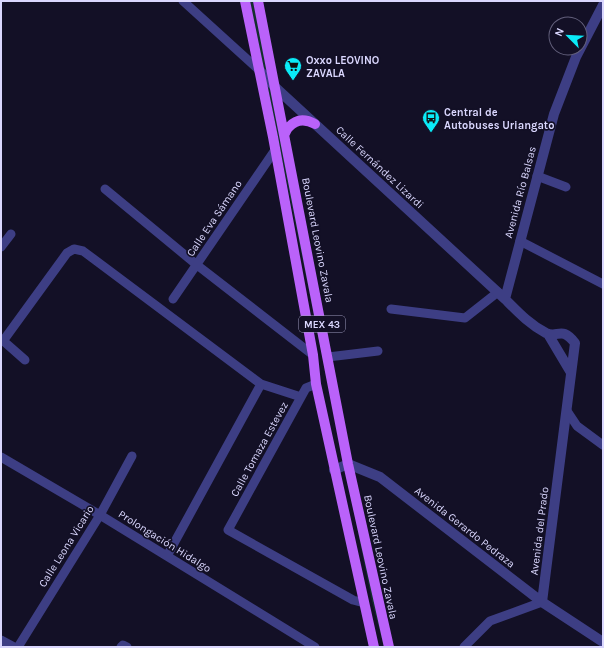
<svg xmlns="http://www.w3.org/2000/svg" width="604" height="648" font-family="Karla,sans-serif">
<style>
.green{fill:#13302e}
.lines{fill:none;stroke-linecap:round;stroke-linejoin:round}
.minor{stroke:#3d3e84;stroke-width:9}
.tertiary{stroke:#3d3e84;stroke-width:10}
.primary{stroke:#ba62fa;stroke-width:10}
.labels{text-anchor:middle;stroke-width:3.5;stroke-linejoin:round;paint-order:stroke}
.shield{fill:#131026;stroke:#9e9bbd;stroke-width:1}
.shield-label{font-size:10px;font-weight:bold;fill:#dad7fe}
.poi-label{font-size:11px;font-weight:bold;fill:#dad7fe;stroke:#131026;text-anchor:start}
.street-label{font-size:11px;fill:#dad7fe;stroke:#131026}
</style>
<rect width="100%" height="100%" fill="#131026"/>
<path class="green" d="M250,1H253L387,647H384L372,601Z"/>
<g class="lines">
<path class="minor" d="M183,1L259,70
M537,176L566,187
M105,189L197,265L313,355
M520,241L603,284
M1,247L11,234
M173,299L275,150
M391,309L465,318L498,292
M1,339L25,360
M3,341L67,253L74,249L83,251L261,384L301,397
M328,357L378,351
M316,384L306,388L228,530L353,600L364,603
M567,411L577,426L603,445
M1,457L100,515L315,647
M167,556L261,384
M1,640L14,647
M18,647L100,515L132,456
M121,647L123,645L127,647
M464,647L490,621L542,602"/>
<path class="tertiary" d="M259,70L276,88L505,299C518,312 529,324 546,333C558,339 561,325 575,343L542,602
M505,299L554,114L576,57L603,5
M548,334L570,371
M334,470L348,464L380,477L542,602L603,642"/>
<path class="primary" d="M245,1L273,137L313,355L316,384L374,647
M258,1L348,464L389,647
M284,135C286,133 286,129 289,127C297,118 306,119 315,124"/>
</g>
<defs>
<symbol id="supermarket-pin" viewBox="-11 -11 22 30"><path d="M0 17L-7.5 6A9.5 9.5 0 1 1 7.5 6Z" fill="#0aeaf7" stroke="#131026"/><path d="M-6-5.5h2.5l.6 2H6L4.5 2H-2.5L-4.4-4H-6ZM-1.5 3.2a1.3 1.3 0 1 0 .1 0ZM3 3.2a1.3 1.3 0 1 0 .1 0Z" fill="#111"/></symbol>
<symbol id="bus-pin" viewBox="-11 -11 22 30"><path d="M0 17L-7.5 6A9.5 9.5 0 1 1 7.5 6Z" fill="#0aeaf7" stroke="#131026"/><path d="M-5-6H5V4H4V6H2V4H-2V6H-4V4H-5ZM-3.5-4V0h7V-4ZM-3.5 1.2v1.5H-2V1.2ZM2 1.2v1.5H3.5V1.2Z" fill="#111"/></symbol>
</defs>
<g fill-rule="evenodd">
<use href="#supermarket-pin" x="283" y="56" width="20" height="27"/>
<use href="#bus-pin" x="421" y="108" width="20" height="27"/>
</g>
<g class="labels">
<rect class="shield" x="299" y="316" width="46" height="16" rx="3"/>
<g class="shield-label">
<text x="322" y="328">MEX 43</text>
</g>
<g class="poi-label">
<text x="306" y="64">Oxxo LEOVINO<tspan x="306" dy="13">ZAVALA</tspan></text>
<text x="444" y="116">Central de<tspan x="444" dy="13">Autobuses Uriangato</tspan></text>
</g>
<g class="street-label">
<text transform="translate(380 167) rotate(43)" y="4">Calle Fernández Lizardi</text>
<text transform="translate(520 192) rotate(-75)" y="4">Avenida Río Balsas</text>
<text transform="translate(214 218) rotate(-56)" y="4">Calle Eva Sámano</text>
<text transform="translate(318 240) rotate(79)" y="4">Boulevard Leovino Zavala</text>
<text transform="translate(259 449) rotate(-61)" y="4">Calle Tomaza Estevez</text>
<text transform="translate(465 527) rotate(38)" y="4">Avenida Gerardo Pedraza</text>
<text transform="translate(539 531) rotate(-83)" y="4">Avenida del Prado</text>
<text transform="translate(165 541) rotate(32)" y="4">Prolongación Hidalgo</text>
<text transform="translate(66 546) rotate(-58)" y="4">Calle Leona Vicario</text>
<text transform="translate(381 557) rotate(78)" y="4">Boulevard Leovino Zavala</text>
</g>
</g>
<rect width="604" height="648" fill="none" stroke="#dad7fe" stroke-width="4"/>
<g transform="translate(568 36) rotate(294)"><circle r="19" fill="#131026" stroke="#63607c"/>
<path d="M0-3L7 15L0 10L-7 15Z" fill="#0aeaf7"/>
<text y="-6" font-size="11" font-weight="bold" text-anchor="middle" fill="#dad7fe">N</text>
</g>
</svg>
